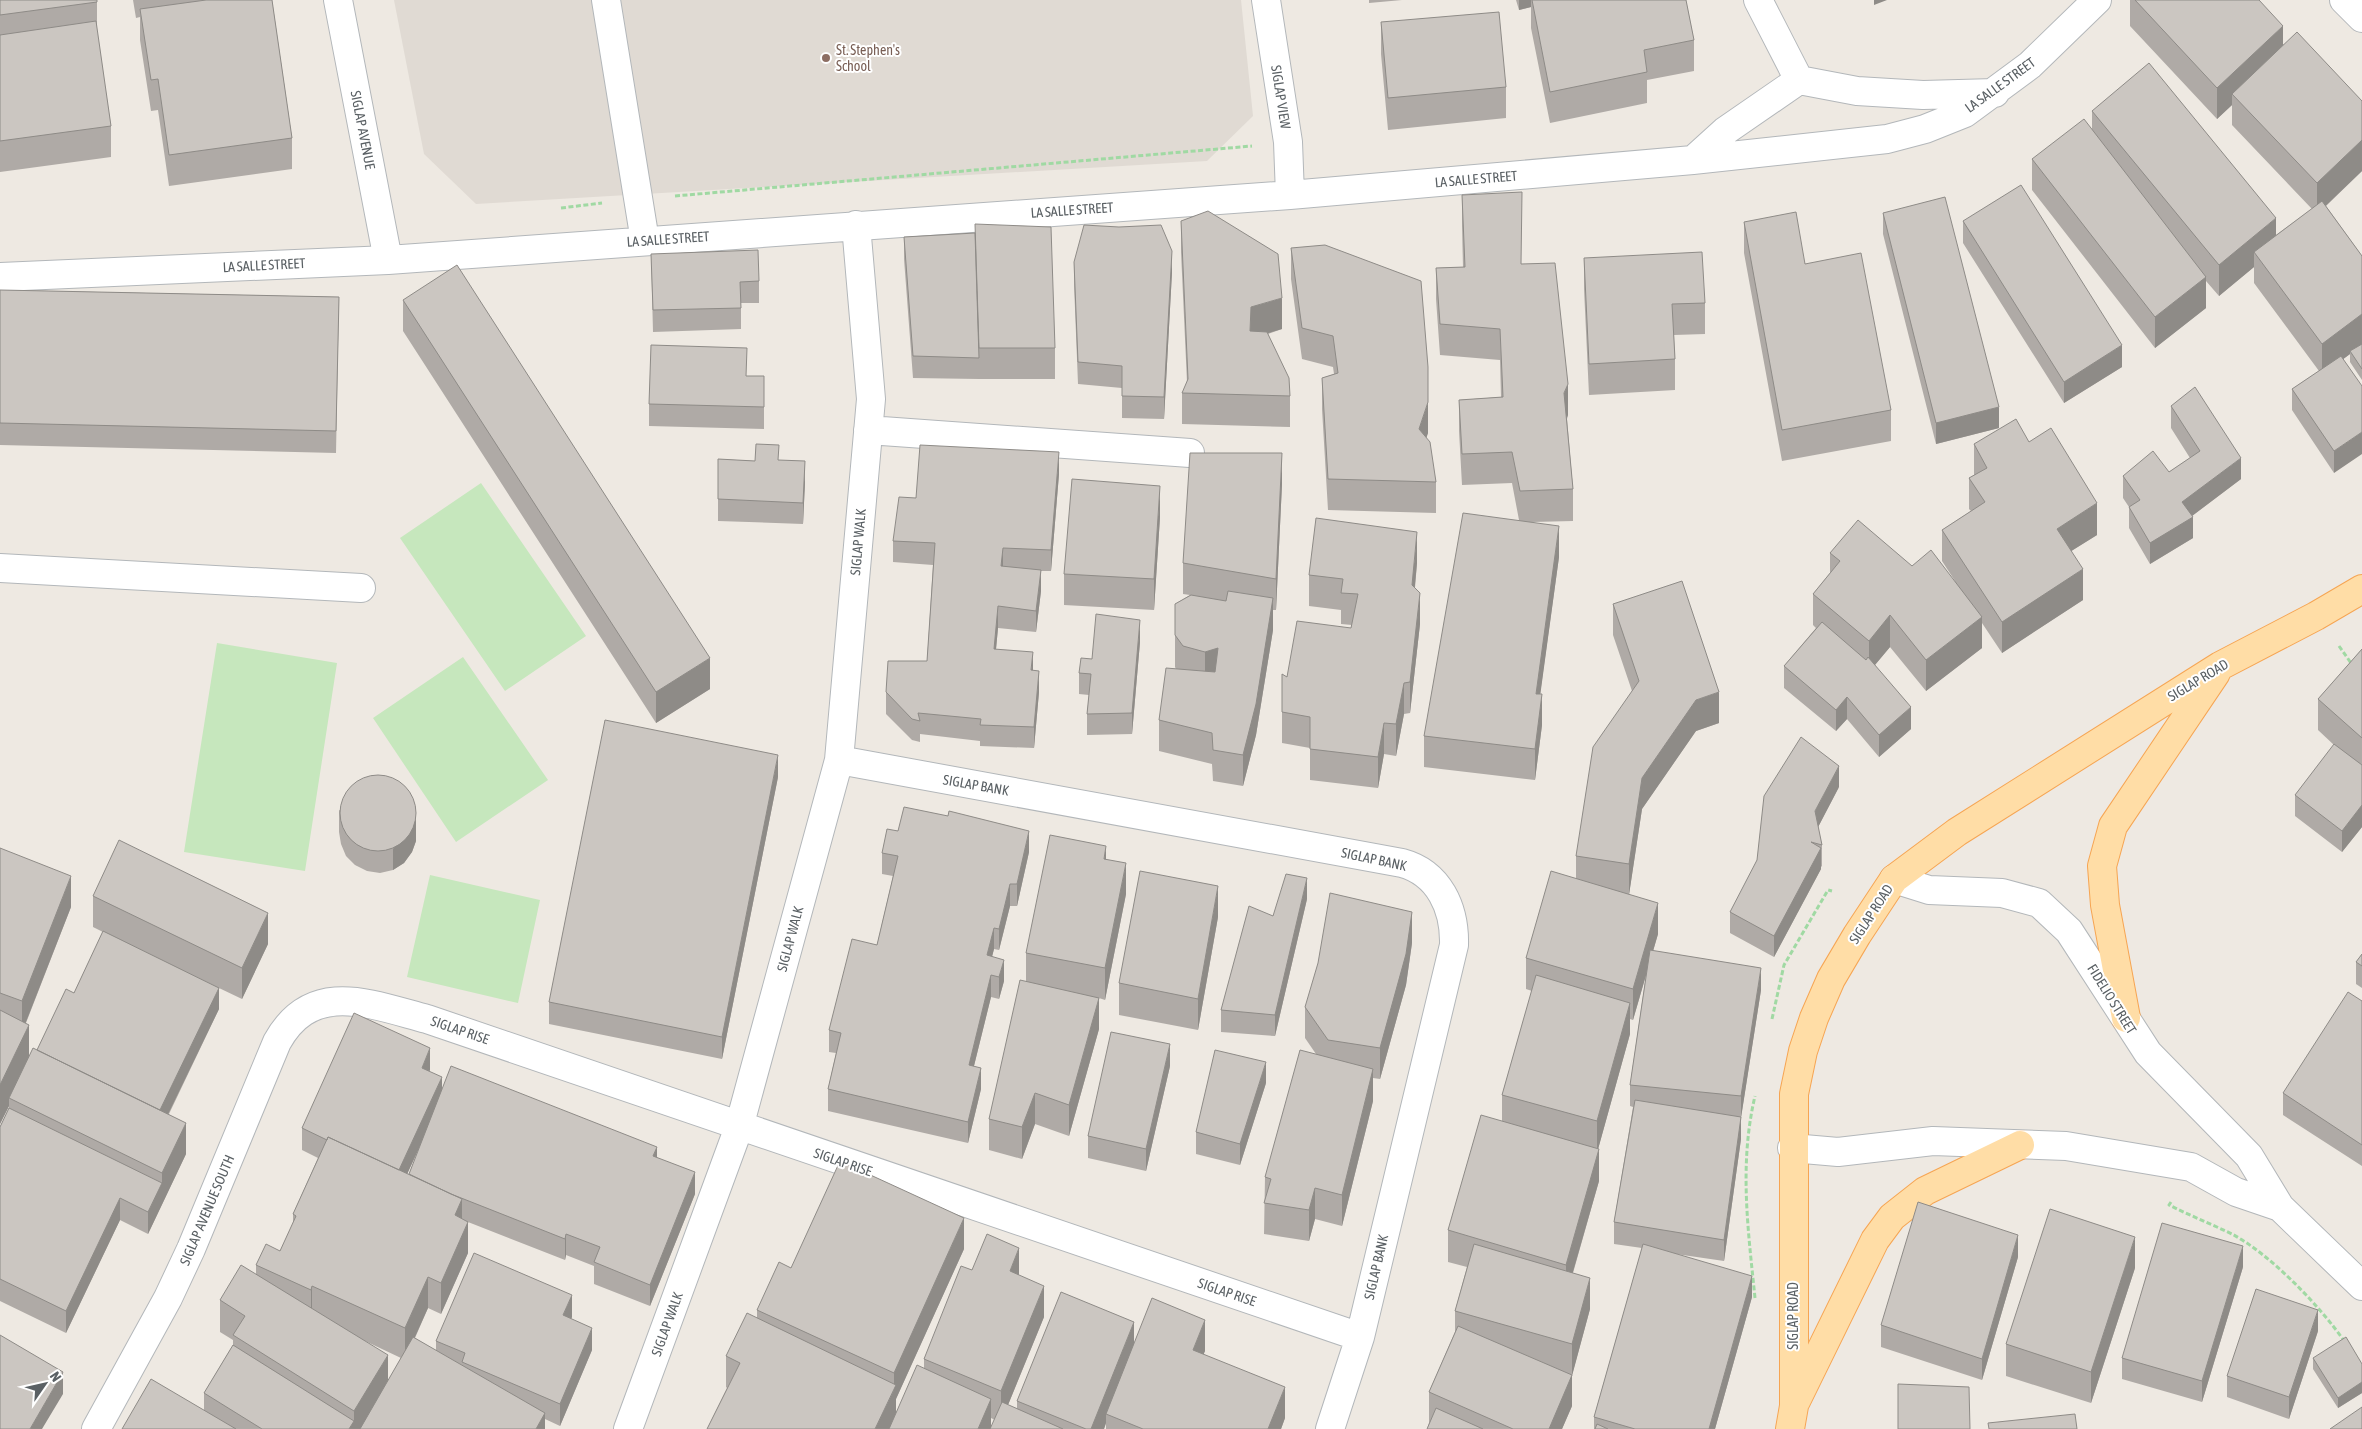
<svg xmlns="http://www.w3.org/2000/svg" width="2362" height="1429" font-family="'Asap Condensed',sans-serif">
<style>
.education{fill:#e0dad3}
.green{fill:#c6e7bd}
.lines{fill:none;stroke-linecap:round;stroke-linejoin:round}
.minor-casing{stroke:#b3b7ba;stroke-width:30}
.major-casing{stroke:#f6a553;stroke-width:30}
.path{stroke:#a0d9a3;stroke-width:3;stroke-dasharray:5 2.5;stroke-linecap:butt}
.minor{stroke:#fff;stroke-width:28}
.major{stroke:#ffdda6;stroke-width:28}
.wall{fill:#afaaa6;fill-rule:evenodd}
.shaded-wall{fill:#8e8b87}
.building{fill:#cbc6c1;stroke:#8e8b87}
.education-dot{fill:#8d6e63;stroke:#fff;stroke-width:2}
.labels{text-anchor:middle;stroke-width:4;stroke-linejoin:round;paint-order:stroke}
.education-label{font-size:14px;fill:#785e54;stroke:#fff;text-anchor:start}
.street-label{font-size:14px;fill:#5a6064;stroke:#fff}
</style>
<rect width="100%" height="100%" fill="#eee9e2"/>
<path class="education" d="M394,0H1241L1253,116L1207,161L476,204L424,154Z"/>
<path class="green" d="M481,483L586,636L505,691L400,538Z
M217,643L337,663L305,871L184,852Z
M463,657L548,780L456,842L373,718Z
M430,875L540,900L518,1003L407,977Z"/>
<g class="lines">
<defs>
<path id="minor" d="M338,0L388,260
M606,0L645,241
M1266,0L1288,142L1290,195
M1758,0L1799,80
M2344,0L2362,18
M1693,160L1725,131L1799,80L1857,91L1923,95L1995,93
M0,277L388,260L1290,195L1693,160L1887,139L1925,129L1965,113L2030,65L2097,0
M868,430L1190,453
M0,568L361,588
M839,760L1402,863C1439,873 1455,908 1454,945L1360,1337L1330,1429
M1894,879L1929,890L2002,893L2039,903L2069,931L2148,1053L2249,1156L2280,1207L2362,1286
M1792,1148L1838,1152L1933,1141L2066,1146L2191,1167L2236,1192L2280,1207
M96,1429L168,1298L191,1249L277,1042C312,979 370,1004 427,1019L1360,1337
M628,1429L739,1127L839,760L871,399L856,225"/>
<path id="major" d="M2126,1018L2105,905L2102,866L2113,826L2216,673
M1796,1401L1875,1240L1892,1217L1925,1191L2020,1145
M1790,1429L1794,1406V1094L1803,1051L1814,1018L1831,979L1857,935L1894,879L1957,832L2220,666L2316,616L2362,589"/>
</defs>
<use href="#minor" class="minor-casing"/>
<use href="#major" class="major-casing"/>
<path class="path" d="M675,196L1252,146
M561,208L602,203
M2339,646L2351,663
M1772,1019L1784,965L1828,890L1832,891
M2171,1202L2169,1205C2189,1215 2211,1224 2232,1234C2271,1255 2319,1305 2345,1342
M1755,1298C1748,1229 1739,1164 1755,1096"/>
<use href="#minor" class="minor"/>
<use href="#major" class="major"/>
</g>
<path class="wall" d="M0,0H97V32L111,126V157L0,172Z
M133,0H272L292,138V169L169,186L158,110L151,111L140,40V17L136,18Z
M1369,0H1402L1369,3Z
M1516,0H1686L1694,40V71L1647,80V103L1550,123L1531,28V7L1519,10Z
M2130,0H2259L2283,44L2362,101V171L2326,206L2362,256V380L2350,362V354L2343,359L2334,473L2292,410V389L2319,371L2254,283V267L2219,296L2206,281V308L2155,348L2032,190V159L2092,130V111L2276,235L2312,209L2232,125V105L2217,119L2130,26Z
M1381,22L1506,87V118L1388,130L1381,54Z
M1462,195L1521,264L1568,415L1567,419L1573,489V521L1532,522L1559,557L1540,694L1542,725L1535,780L1424,767V736L1519,520L1512,483L1462,485L1459,431V400L1501,397L1500,360L1440,355L1436,299V268L1463,267L1462,226Z
M1883,213L1999,428L1936,444L1883,234Z
M1181,221L1282,329L1268,334L1290,396V427L1182,424V393L1187,382L1181,252Z
M1963,221L2122,367L2064,403L1963,243Z
M1744,222L1805,264L1891,410V441L1782,461L1744,253Z
M904,237L1055,348V379H979L913,378L904,259Z
M1291,248L1428,433L1426,437L1436,482V513L1328,510L1322,409V378L1334,374L1333,367L1302,359L1291,279Z
M651,254L759,281V303H741V329L653,332Z
M1584,258L1705,303V334L1674,335L1675,359V390L1589,395L1584,289Z
M1074,262L1172,272L1164,419L1122,418V388L1078,384L1074,284Z
M0,290L339,297L336,453L0,445Z
M403,300L710,689L656,723L403,331Z
M746,376H764V429L649,426V404Z
M2171,406L2241,479L2192,516L2193,538L2150,564L2129,528V507L2123,498V476L2169,472L2190,458L2171,428Z
M2029,442L2097,535L2071,551L2083,600L2002,653L1982,623V648L1926,691L1890,647L1875,665L1911,729L1879,757L1847,719L1836,731L1784,688V666L1816,628L1813,625V594L1830,573V553L1912,566L1955,581L1942,561V530L1971,511L1969,509V478L1974,475V444Z
M718,459L755,461L779,460L805,482L803,524L718,521Z
M1059,474L1051,571H1041V591L1036,632L998,628L996,649L1033,670L1039,692L1034,748L980,746V741L920,734V742L912,740L886,714V692L927,661L933,565L893,562V541L916,498Z
M1282,484L1276,610H1273V630L1256,735L1243,786L1213,781L1212,764L1159,751V720L1176,669L1175,667V604L1190,595L1183,594V563Z
M1160,517L1154,610L1064,605V574Z
M1417,563L1415,588L1420,624L1410,713L1404,714L1396,756L1384,754L1378,788L1310,780V748L1282,743V674L1287,677L1351,628L1352,625L1341,624V610L1309,606V575Z
M1613,604L1719,723L1696,731L1642,809L1629,894L1658,934L1653,951L1761,990L1741,1117V1139L1724,1261L1676,1254L1752,1297L1715,1429H1594V1417L1642,1248L1614,1244V1222L1633,1107L1630,1106V1085L1646,975L1633,1020L1630,1019V1034L1598,1149L1599,1181L1573,1273L1590,1309L1572,1375V1406L1562,1429H1427L1429,1423V1392L1455,1332V1311L1467,1267L1448,1262V1230L1502,1121V1095L1532,991L1526,989V958L1576,879V856L1632,691L1613,635Z
M1140,642L1132,734L1087,735V714L1089,695L1079,694V673L1092,659Z
M2362,649V827L2342,852L2295,816V795L2334,745L2318,730V699Z
M778,777L722,1059L549,1024V1002Z
M1839,787L1818,827L1822,845V867L1821,866V869L1774,957L1730,933V912Z
M339,810L416,841L412,852L404,863L393,870L380,873L367,871L355,865L346,856L341,844L339,832Z
M898,831L1029,852L1017,906H1010L999,950L994,949L992,956L1004,981L999,999L991,997L974,1066L981,1089L968,1143L828,1111V1089L836,1053L829,1052V1030L877,945L893,876L882,874V853Z
M0,848L71,907L26,1023L29,1056L37,1050L74,993L103,932L93,927V896L268,944L242,999L219,988V1009L169,1114L186,1154L148,1234L120,1220L66,1333L0,1301V1127L9,1108V1106L0,1124Z
M1106,859L1126,894L1105,1000L1099,998V1029L1069,1136L1035,1124L1022,1159L989,1150V1119L1026,981V953Z
M1307,899L1275,1036L1221,1032V1010L1273,916Z
M1218,917L1198,1030L1119,1015V983Z
M1412,943L1406,985L1380,1079L1373,1078V1101L1342,1226L1315,1219L1309,1241L1264,1234L1265,1177L1316,1054L1305,1038V1007Z
M2362,954V988L2356,984V962Z
M2362,1001V1166L2283,1115V1093Z
M1170,1066L1146,1171L1088,1158V1136Z
M430,1070L429,1071L442,1090L657,1157L695,1194L650,1306L594,1284V1266L566,1255L565,1260L468,1222V1253L441,1314L428,1308L415,1338L436,1351V1341L572,1317L571,1319L592,1350L560,1426L545,1419V1429H122L204,1410V1393L233,1345V1340L220,1332V1300L256,1274V1265L280,1251L293,1224V1214L318,1158L302,1150V1128ZM421,1144L409,1174H407ZM365,1341L401,1358L388,1381Z
M1266,1083L1240,1165L1196,1154V1132Z
M964,1249L896,1399V1412L924,1368V1359L972,1270L1019,1275L1044,1317L1008,1405L1017,1409V1401L1134,1344L1205,1351L1203,1354L1285,1418L1281,1429H1106V1423L1104,1429H707L727,1388L726,1387V1356L757,1318V1310L791,1268ZM991,1418L995,1420L991,1428Z
M2018,1257L1982,1380L1881,1347V1325Z
M2243,1267L2202,1402L2122,1379V1358Z
M2135,1268L2091,1403L2006,1376V1344Z
M2318,1331L2289,1419L2227,1397V1376Z
M2313,1358L2362,1364V1393L2338,1408L2313,1369Z"/>
<path class="shaded-wall" d="M1519,0H1531V7L1519,10Z
M1874,0H1887L1874,5Z
M2283,26V57L2232,94V105L2217,119V88Z
M2362,140V171L2317,214V183Z
M2276,218V249L2254,252V267L2219,296V265Z
M1172,251V272L1164,419V397Z
M2206,277V308L2155,348V317Z
M1282,298V329L1251,338L1250,331L1251,307Z
M2362,314V345L2350,351V354L2322,375V344Z
M2122,345V367L2064,403V382Z
M1568,384V415L1564,425V393Z
M1428,402V433L1419,461V429Z
M1999,407V428L1936,444V423Z
M2362,432V454L2334,473V451Z
M1059,452V474L1051,571V550Z
M1282,453V484L1276,610V579Z
M2241,458V479L2184,522L2193,517V538L2150,564V543L2182,502Z
M805,461V482L803,524V503Z
M1160,486V517L1154,610V579Z
M2097,503V535L2057,560V529Z
M1559,526V557L1536,726V694Z
M1417,532V563L1412,616V585Z
M1003,548V569L1001,566Z
M2083,569V600L2002,653V622Z
M1041,570V591L1036,632V611Z
M1420,593V624L1410,713V682Z
M1273,598V630L1256,735L1243,786V755Z
M998,606V628L994,670V649Z
M1890,615V647L1869,672V641Z
M1982,617V648L1926,691V660Z
M1140,620V642L1132,734V713Z
M1218,648V679L1205,683V652Z
M1033,652V674L1031,670Z
M710,658V689L656,723V692Z
M1039,671V692L1034,748V727Z
M1404,683V714L1396,756V724Z
M1719,692V723L1696,731L1642,809L1629,895V864L1642,778L1696,700Z
M1542,694V725L1535,780V749Z
M1847,697V719L1836,731V710Z
M1911,707V729L1879,757V735Z
M1384,723V754L1378,788V757Z
M778,755V777L722,1059V1037Z
M1839,766V787L1815,833V811Z
M2362,805V827L2342,852V831Z
M416,819V841L412,852L404,863L393,870V849Z
M1029,831V852L1017,906V884Z
M1106,846V877L1104,859Z
M1821,848V869L1774,957V936Z
M1126,863V894L1105,1000V968Z
M71,876V907L22,1032V1001Z
M1307,878V899L1275,1036V1015Z
M1010,884V906L999,950V929Z
M1218,886V917L1198,1030V999Z
M1658,903V934L1633,1020V989Z
M1412,912V943L1406,985L1380,1079V1048Z
M268,913V944L242,999V968Z
M994,928V949L987,977V955Z
M1004,960V981L999,999V977Z
M1761,968V990L1741,1118V1096Z
M991,975V997L969,1086V1065Z
M219,988V1009L156,1139V1118Z
M1099,998V1029L1069,1136V1105Z
M1630,1003V1034L1597,1153V1121Z
M29,1025V1064L9,1098V1106L0,1124V1085Z
M1170,1044V1066L1146,1171V1149Z
M430,1048V1070L422,1089V1068Z
M1266,1062V1083L1240,1165V1144Z
M981,1068V1089L968,1143V1122Z
M1373,1069V1101L1342,1226V1195Z
M442,1077V1098L398,1194V1172Z
M1035,1093V1124L1022,1159V1127Z
M1741,1117V1139L1724,1261V1240Z
M186,1123V1154L148,1234V1212L162,1183V1173Z
M657,1147V1169L653,1156Z
M1599,1149V1181L1566,1296V1265Z
M695,1172V1194L650,1306V1285Z
M1315,1188V1219L1309,1241V1210Z
M120,1198V1220L66,1333V1311Z
M462,1199V1230L455,1215Z
M964,1218V1249L896,1399V1416L890,1429H875L894,1390V1373Z
M468,1222V1253L441,1314V1283Z
M566,1234V1255L565,1260V1239Z
M2018,1235V1257L1982,1380V1359Z
M2135,1237V1268L2091,1403V1372Z
M2243,1246V1267L2202,1402V1381Z
M1019,1248V1279L1010,1271Z
M1752,1276V1297L1715,1429H1709Z
M428,1277V1308L405,1359V1328Z
M1590,1278V1309L1572,1376V1344Z
M312,1286V1317L311,1321V1290Z
M1044,1286V1317L1001,1422V1391Z
M572,1295V1317L563,1337V1315Z
M2318,1310V1331L2289,1419V1397Z
M1205,1320V1351L1193,1381V1350Z
M1134,1322V1353L1106,1414V1423L1104,1429H1091Z
M592,1328V1350L560,1426V1404Z
M388,1355V1386L362,1429H354V1411Z
M63,1372V1394L42,1429H30Z
M1572,1375V1406L1562,1429H1549Z
M2362,1382V1393L2338,1408V1398Z
M1285,1387V1418L1281,1429H1268Z
M991,1399V1429H978Z
M545,1413V1429H536Z
M354,1421V1429H349Z"/>
<path class="building" d="M0,0H97V2L0,15Z
M206,0H272L292,138L169,155L158,79L151,80L140,9Z
M1532,0H1686L1694,40L1644,50L1647,72L1550,92Z
M2135,0H2259L2283,26L2217,88Z
M1499,12L1506,87L1388,98L1381,22Z
M96,21L111,126L0,141V35Z
M2297,32L2362,101V140L2317,183L2232,94Z
M2149,63L2276,218L2219,265L2092,111Z
M2084,119L2206,277L2155,317L2032,159Z
M2021,185L2122,345L2064,382L1963,221Z
M1522,192L1521,264L1555,263L1568,384L1564,393L1573,489L1520,491L1512,452L1462,454L1459,400L1503,397L1500,329L1440,324L1436,268L1465,267L1462,195Z
M1945,197L1999,407L1936,423L1883,213Z
M2322,201L2362,256V314L2322,344L2254,252Z
M1208,211L1278,254L1282,298L1251,307L1250,331L1267,332L1289,378L1290,396L1182,393L1188,379L1181,221Z
M1796,212L1805,264L1861,253L1891,410L1782,430L1744,222Z
M975,224L1051,227L1055,348H979Z
M1084,225L1119,227L1161,225L1172,251L1164,397L1122,396V366L1078,362L1074,262Z
M975,233L979,358L913,356L904,237Z
M1325,245L1421,281L1428,367V402L1419,429L1430,442L1436,482L1328,479L1322,378L1338,373L1333,336L1302,328L1291,248Z
M758,250L759,281L740,282L741,308L653,310L651,254Z
M1702,252L1705,303L1672,304L1675,359L1589,364L1584,258Z
M457,265L710,658L656,692L403,300Z
M0,290L339,297L336,431L0,423Z
M2362,344V369L2350,351Z
M651,345L747,348L746,376H764V407L649,404Z
M2341,356L2362,386V432L2334,451L2292,389Z
M2195,387L2241,458L2182,502L2193,517L2150,543L2129,507L2140,500L2123,476L2153,451L2169,472L2200,451L2171,406Z
M2016,419L2029,442L2051,428L2097,503L2057,529L2083,569L2002,622L1942,530L1985,502L1969,478L1987,468L1974,444Z
M756,444L779,445L778,460L805,461L803,503L718,499V459L755,461Z
M920,445L1059,452L1051,550L1003,548L1001,566L1041,570L1036,611L998,606L994,649L1033,652L1031,670L1039,671L1034,727L980,725L981,719L918,713L920,721L912,719L886,692L888,661H927L935,543L893,541L899,497L916,498Z
M1190,453H1282L1276,579L1183,563Z
M1072,479L1160,486L1154,579L1064,574Z
M1463,513L1559,526L1536,694H1542L1535,749L1424,736Z
M1316,518L1417,532L1412,585L1420,593L1410,682L1404,683L1396,724L1384,723L1378,757L1310,749V717L1282,712V674L1287,677L1297,621L1351,628L1358,594L1341,593L1343,579L1309,575Z
M1858,520L1912,566L1931,550L1982,617L1926,660L1890,615L1869,641L1813,594L1840,561L1830,553Z
M1682,581L1719,692L1696,700L1642,778L1629,864L1576,856L1593,747L1639,681L1613,604Z
M1228,591L1273,598L1256,704L1243,755L1213,750L1212,733L1159,720L1166,668L1215,672L1218,648L1205,652L1183,646L1175,635V604L1191,595L1226,601Z
M1096,614L1140,620L1132,713L1087,714L1091,674L1079,673L1081,658L1092,659Z
M1822,622L1866,660L1868,657L1911,707L1879,735L1847,697L1836,710L1784,666Z
M2362,649V738L2318,699Z
M605,720L778,755L722,1037L549,1002Z
M1801,737L1839,766L1815,811L1822,845L1811,842L1821,848L1774,936L1730,912L1757,860L1764,796Z
M2334,744L2362,765V805L2342,831L2295,795Z
M340 813a38 38 0 1 1 76 0a38 38 0 1 1-76 0Z
M904,807L948,816L949,811L1029,831L1017,884H1010L999,929L994,928L987,955L1004,960L999,977L991,975L969,1065L981,1068L968,1122L828,1089L841,1033L829,1030L852,939L877,945L898,856L882,853L887,829L898,831Z
M1050,835L1106,846L1104,859L1126,863L1105,968L1026,953Z
M119,840L268,913L242,968L93,896Z
M0,848L71,876L22,1001L0,993Z
M1140,871L1218,886L1198,999L1119,983Z
M1551,871L1658,903L1633,989L1526,958Z
M1286,874L1307,878L1275,1015L1221,1010L1249,906L1273,916Z
M1330,893L1412,912L1406,954L1380,1048L1328,1040L1305,1007L1318,963Z
M103,931L219,988L160,1110L37,1050L66,989L74,993Z
M1650,950L1761,968L1741,1096L1630,1085Z
M2362,954V966L2356,962Z
M1536,975L1630,1003L1597,1121L1502,1095Z
M1020,980L1099,998L1069,1105L1035,1093L1022,1127L989,1119Z
M2348,992L2362,1001V1145L2283,1093Z
M0,1010L29,1025L0,1085Z
M354,1013L430,1048L422,1068L442,1077L399,1170L328,1137L327,1140L302,1128Z
M1111,1032L1170,1044L1146,1149L1088,1136Z
M33,1048L186,1123L162,1173L9,1098Z
M1215,1050L1266,1062L1240,1144L1196,1132Z
M1300,1050L1373,1069L1342,1195L1315,1188L1309,1210L1264,1203L1271,1179L1265,1177Z
M451,1066L657,1147L653,1156L695,1172L650,1285L594,1262L600,1247L566,1234L565,1239L451,1194L409,1174Z
M1635,1100L1741,1117L1724,1240L1614,1222Z
M9,1108L162,1183L148,1212L120,1198L66,1311L0,1279V1127Z
M1481,1115L1599,1149L1566,1265L1448,1230Z
M328,1137L462,1199L455,1215L468,1222L441,1283L428,1277L405,1328L312,1286L311,1290L256,1265L266,1244L280,1251L296,1216L293,1214Z
M840,1161L964,1218L894,1373L757,1310L779,1262L791,1268Z
M1918,1202L2018,1235L1982,1359L1881,1325Z
M2050,1209L2135,1237L2091,1372L2006,1344Z
M2162,1223L2243,1246L2202,1381L2122,1358Z
M987,1234L1019,1248L1010,1271L1044,1286L1001,1391L924,1359L961,1266L972,1270Z
M1474,1244L1590,1278L1572,1344L1455,1311Z
M1643,1244L1752,1276L1709,1429H1635L1594,1417Z
M474,1253L572,1295L563,1315L592,1328L560,1404L462,1362L465,1353L436,1341Z
M241,1265L388,1355L354,1411L233,1335L245,1316L220,1300Z
M2256,1289L2318,1310L2289,1397L2227,1376Z
M1061,1292L1134,1322L1091,1429H1086L1017,1401Z
M1152,1298L1205,1320L1193,1350L1285,1387L1268,1429H1143L1106,1414Z
M747,1313L896,1385L875,1429H707L740,1363L726,1356Z
M1458,1326L1572,1375L1549,1429H1513L1429,1392Z
M0,1335L63,1372L30,1429H0Z
M413,1337L545,1413L536,1429H360Z
M2346,1337L2362,1364V1382L2338,1398L2313,1358Z
M233,1345L354,1421L349,1429H262L204,1393Z
M917,1365L991,1399L978,1429H889Z
M151,1379L236,1429H122Z
M1898,1384L1969,1387L1970,1429H1898Z
M1002,1402L1063,1429H990Z
M2362,1407V1429H2330Z
M1436,1408L1483,1429H1427Z
M2075,1414L2077,1429H1989L1988,1423Z
M1597,1424L1608,1429H1595Z"/>
<circle class="education-dot" cx="826" cy="58" r="5"/>
<g class="labels">
<g class="education-label">
<text x="836" y="55">St. Stephen's<tspan x="836" dy="16">School</tspan></text>
</g>
<g class="street-label">
<text transform="translate(2000 85) rotate(-36)" y="5">LA SALLE STREET</text>
<text transform="translate(1281 97) rotate(81)" y="5">SIGLAP VIEW</text>
<text transform="translate(363 130) rotate(79)" y="5">SIGLAP AVENUE</text>
<text transform="translate(1476 179) rotate(-5)" y="5">LA SALLE STREET</text>
<text transform="translate(1072 210) rotate(-4)" y="5">LA SALLE STREET</text>
<text transform="translate(668 239) rotate(-4)" y="5">LA SALLE STREET</text>
<text transform="translate(264 265) rotate(-3)" y="5">LA SALLE STREET</text>
<text transform="translate(858 542) rotate(-85)" y="5">SIGLAP WALK</text>
<text transform="translate(2198 680) rotate(-31)" y="5">SIGLAP ROAD</text>
<text transform="translate(976 785) rotate(10)" y="5">SIGLAP BANK</text>
<text transform="translate(1374 859) rotate(12)" y="5">SIGLAP BANK</text>
<text transform="translate(1871 914) rotate(-57)" y="5">SIGLAP ROAD</text>
<text transform="translate(790 939) rotate(-75)" y="5">SIGLAP WALK</text>
<text transform="translate(2112 999) rotate(58)" y="5">FIDELIO STREET</text>
<text transform="translate(460 1030) rotate(19)" y="5">SIGLAP RISE</text>
<text transform="translate(843 1162) rotate(19)" y="5">SIGLAP RISE</text>
<text transform="translate(207 1210) rotate(-67)" y="5">SIGLAP AVENUE SOUTH</text>
<text transform="translate(1376 1267) rotate(-77)" y="5">SIGLAP BANK</text>
<text transform="translate(1227 1292) rotate(19)" y="5">SIGLAP RISE</text>
<text transform="translate(1793 1316) rotate(-90)" y="5">SIGLAP ROAD</text>
<text transform="translate(667 1324) rotate(-70)" y="5">SIGLAP WALK</text>
</g>
</g>
<g transform="translate(45 1384) rotate(56)" stroke="#ffffff" stroke-width="4" paint-order="stroke">
<path d="M0-4L9 19L0 12L-9 19Z" fill="#5a6064"/>
<text y="-8" font-size="14" font-weight="bold" text-anchor="middle" fill="#5a6064">N</text>
</g>
</svg>
